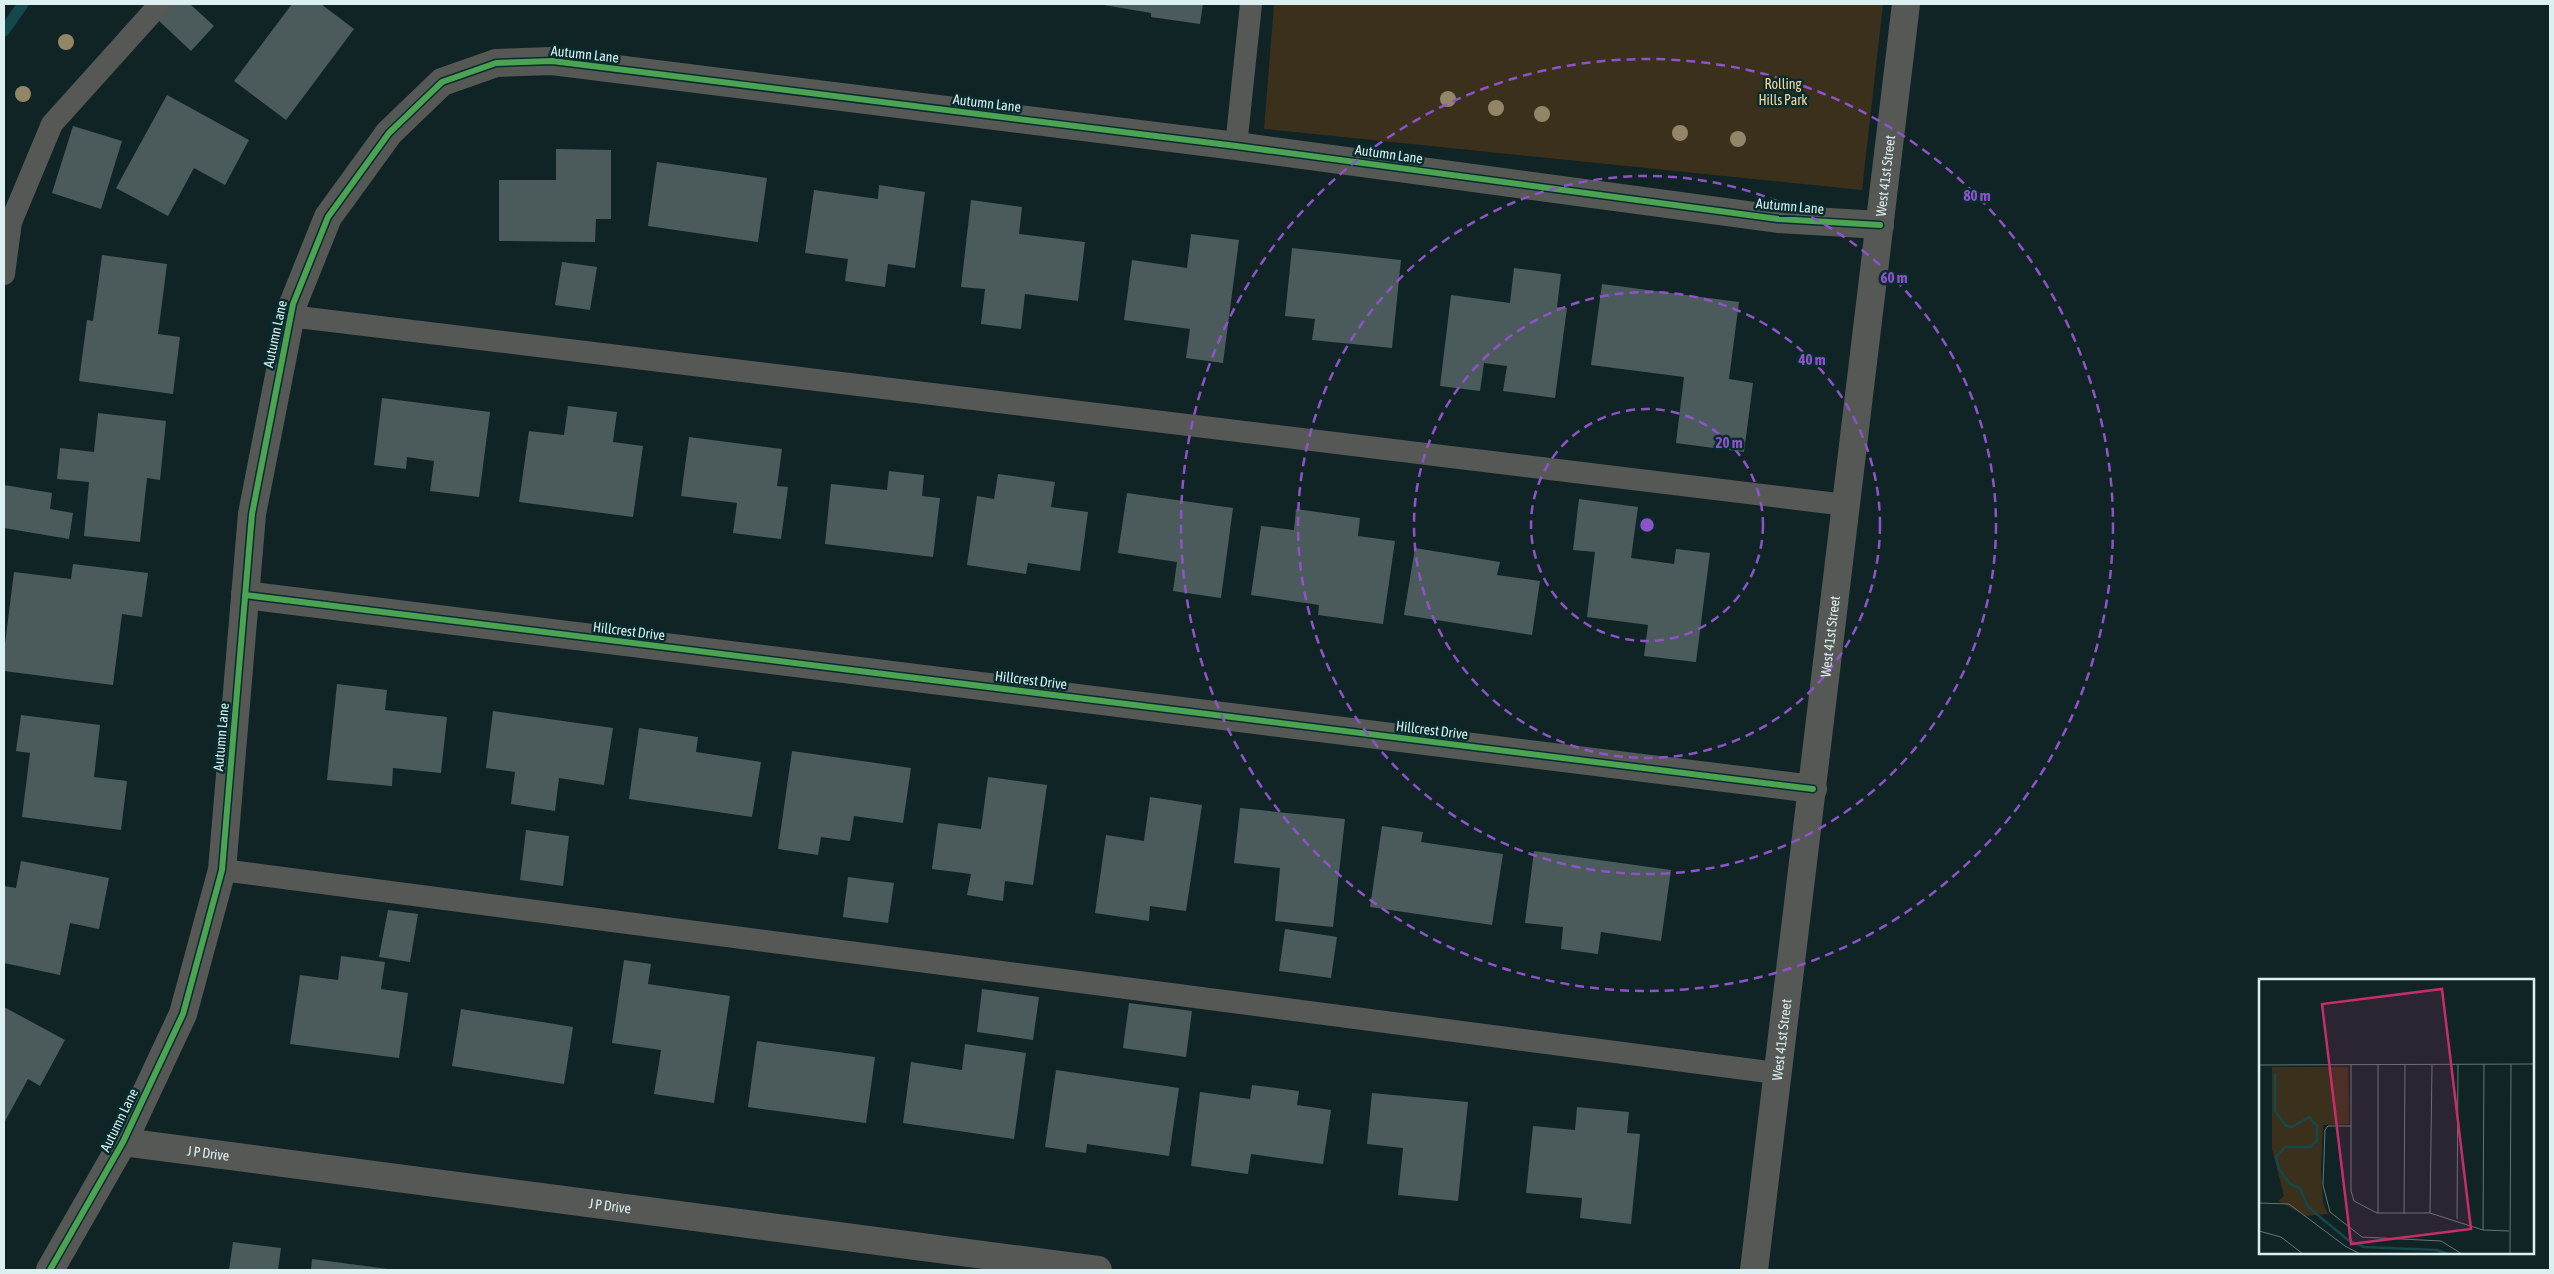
<svg xmlns="http://www.w3.org/2000/svg" width="2554" height="1274" font-family="'Asap Condensed',sans-serif">
<style>
.green{fill:#3a301c}
.lines{fill:none;stroke-linecap:round;stroke-linejoin:round}
.stream{stroke:#15484b;stroke-width:11}
.building{fill:#4b5b5c}
.lane{stroke:#565856;stroke-width:22}
.street{stroke:#565856;stroke-width:28}
.cycleway-casing{stroke:#082c2e;stroke-width:9}
.cycleway{stroke:#4ca352;stroke-width:6}
.tree{fill:#928667}
.ring{fill:none;stroke:#8f53c9;stroke-width:2.5;stroke-dasharray:9 6}
.labels{text-anchor:middle;stroke-width:5;stroke-linejoin:round;paint-order:stroke}
.street-label{font-size:14px;fill:#ddf0f1;stroke:#082c2e}
.park-label{font-size:14px;fill:#fcd79d;stroke:#082c2e}
.inset-river{fill:none;stroke:#15484b;stroke-width:2.5}
.inset-road{fill:none;stroke:#627677;stroke-width:1}
.view{fill:#c52e6a;fill-opacity:0.15;stroke:#c52e6a;stroke-width:2.5}
.inset-edge{fill:none;stroke:#ddf0f1;stroke-width:2.5}
.centre{fill:#8f53c9;stroke:#082c2e;stroke-width:2.5}
.ring-label{font-size:15px;text-anchor:middle;font-weight:bold;fill:#8f53c9;stroke:#082c2e;stroke-width:5;stroke-linejoin:round;paint-order:stroke}
</style>
<rect width="100%" height="100%" fill="#102426"/>
<path class="green" d="M1274,4H1883L1862,190L1264,129Z"/>
<g class="lines">
<path class="stream" d="M4,31L23,4"/>
</g>
<path class="building" d="M169,4H190L214,26L191,51L156,18Z
M292,4H321L354,29L286,120L234,81Z
M1098,4H1203L1200,24L1151,17V13Z
M167,95L249,140L225,185L194,168L168,216L116,188Z
M73,126L122,141L101,209L52,193Z
M556,149L611,150V219H596L595,242L499,241V180H556Z
M657,162L767,178L758,242L648,226Z
M879,185L925,192L915,268L888,264L885,287L845,281L848,259L805,253L814,190L878,199Z
M971,200L1022,207L1019,234L1085,242L1078,301L1025,294L1021,329L981,324L985,289L961,287Z
M1191,234L1239,240L1223,363L1186,358L1190,329L1124,320L1132,260L1187,268Z
M1292,248L1401,260L1392,348L1312,340L1315,319L1285,316Z
M102,255L167,264L158,334L180,337L173,394L79,381L87,320L93,321Z
M562,262L597,267L590,310L555,305Z
M1514,268L1561,274L1557,307L1567,308L1555,398L1503,391L1507,366L1484,363L1480,391L1440,386L1451,295L1510,303Z
M1602,284L1739,302L1729,379L1753,383L1744,452L1676,443L1684,377L1591,365Z
M382,398L490,412L479,497L430,491L434,461L407,457L406,469L374,465Z
M568,406L617,412L613,442L643,446L633,517L519,502L529,431L564,435Z
M98,413L166,421L160,480L147,478L140,542L84,536L89,482L57,479L60,448L94,452Z
M689,437L782,449L777,486L788,487L781,539L733,533L737,503L681,496Z
M889,471L924,475L922,496L940,498L933,557L825,544L831,484L887,490Z
M998,474L1055,482L1051,507L1088,512L1080,571L1028,563L1026,574L967,565L977,496L994,499Z
M4,485L52,493L50,509L73,513L69,539L4,528Z
M1127,493L1233,508L1221,598L1173,591L1177,562L1118,553Z
M1579,499L1638,507L1631,558L1674,564L1676,549L1710,553L1696,662L1644,656L1648,625L1587,617L1595,552L1573,550Z
M1296,509L1360,518L1358,536L1395,541L1383,624L1318,615L1319,605L1251,595L1261,526L1294,530Z
M1415,548L1500,562L1497,575L1540,581L1532,635L1404,615Z
M73,564L148,573L142,617L122,614L113,685L4,671V652L14,572L71,579Z
M337,684L387,690L385,710L447,717L441,773L393,768L392,786L327,780Z
M493,711L613,728L604,785L559,778L555,811L511,804L515,772L486,768Z
M21,715L100,725L94,777L127,781L121,830L22,817L30,753L16,751Z
M639,728L698,737L696,752L761,762L752,817L629,799Z
M792,751L911,768L903,823L854,816L850,841L821,837L818,855L778,849Z
M988,777L1047,785L1033,885L1005,881L1003,901L967,895L971,874L932,869L938,823L981,829Z
M1150,797L1202,805L1186,911L1150,906L1149,921L1095,913L1106,835L1144,841Z
M1240,808L1345,819L1333,927L1275,921L1280,868L1234,863Z
M1382,826L1423,832L1421,842L1503,854L1492,925L1370,907Z
M526,830L569,836L563,886L520,880Z
M1534,851L1671,870L1661,941L1601,932L1598,954L1561,949L1563,927L1525,923Z
M21,861L109,878L99,929L70,923L60,975L4,963V886L16,888Z
M848,877L894,883L888,923L843,917Z
M388,910L418,914L410,962L379,957Z
M1285,929L1337,937L1331,978L1279,971Z
M341,956L385,962L381,989L408,993L399,1058L290,1044L300,975L338,980Z
M624,960L651,964L648,984L730,996L714,1103L654,1094L661,1050L612,1043Z
M982,989L1039,997L1033,1040L977,1032Z
M1129,1003L1192,1011L1186,1057L1123,1048Z
M4,1007L65,1040L40,1086L28,1079L4,1123Z
M461,1009L573,1027L564,1084L452,1066Z
M757,1041L875,1057L866,1123L748,1107Z
M965,1044L1026,1053L1014,1139L903,1123L911,1062L962,1070Z
M1056,1070L1179,1088L1169,1156L1087,1144L1086,1153L1045,1147Z
M1252,1085L1299,1091L1297,1105L1331,1110L1323,1164L1251,1154L1248,1174L1191,1166L1200,1092L1250,1099Z
M1372,1093L1468,1102L1458,1201L1398,1195L1403,1148L1367,1144Z
M1577,1107L1629,1112L1627,1133L1640,1134L1631,1224L1580,1218L1582,1198L1526,1193L1533,1126L1575,1130Z
M233,1242L281,1248L278,1270H229Z
M312,1259L388,1269V1270H311Z"/>
<g class="lines">
<path class="lane" d="M1236,146L1251,4
M4,274L11,222L52,124L160,4
M290,316L1846,505
M222,870L1776,1073"/>
<g class="street">
<path d="M245,595L1813,789"/>
<path id="s1" d="M123,1142L1098,1270"/>
<path d="M50,1270L123,1142L183,1014L222,870L252,514L293,304L328,217L389,133L442,82L496,63L552,61L1236,146L1778,219L1880,225"/>
<path id="s2" d="M1754,1270L1906,4"/>
</g>
<defs>
<path id="cycleway" d="M245,595L1813,789
M50,1270L123,1142L183,1014L222,870L252,514L293,304L328,217L389,133L442,82L496,63L552,61L1236,146L1778,219L1880,225"/>
</defs>
<use href="#cycleway" class="cycleway-casing"/>
<use href="#cycleway" class="cycleway"/>
</g>
<g class="tree">
<circle cx="66" cy="42" r="8"/>
<circle cx="23" cy="94" r="8"/>
<circle cx="1448" cy="99" r="8"/>
<circle cx="1496" cy="108" r="8"/>
<circle cx="1542" cy="114" r="8"/>
<circle cx="1680" cy="133" r="8"/>
<circle cx="1738" cy="139" r="8"/>
</g>
<g class="ring">
<circle cx="1647" cy="525" r="116"/>
<circle cx="1647" cy="525" r="233"/>
<circle cx="1647" cy="525" r="349"/>
<circle cx="1647" cy="525" r="466"/>
</g>
<g class="labels">
<g class="street-label">
<text transform="translate(585 54) rotate(6)" y="5">Autumn Lane</text>
<text transform="translate(987 103) rotate(7)" y="5">Autumn Lane</text>
<text transform="translate(1389 154) rotate(8)" y="5">Autumn Lane</text>
<text dy="5" stroke="none"><textPath href="#s2" startOffset="1102">West 41st Street</textPath></text>
<text transform="translate(1790 206) rotate(5)" y="5">Autumn Lane</text>
<text transform="translate(275 334) rotate(-78)" y="5">Autumn Lane</text>
<text transform="translate(629 631) rotate(7)" y="5">Hillcrest Drive</text>
<text dy="5" stroke="none"><textPath href="#s2" startOffset="638">West 41st Street</textPath></text>
<text transform="translate(1031 680) rotate(7)" y="5">Hillcrest Drive</text>
<text transform="translate(1432 730) rotate(7)" y="5">Hillcrest Drive</text>
<text transform="translate(221 737) rotate(-85)" y="5">Autumn Lane</text>
<text dy="5" stroke="none"><textPath href="#s2" startOffset="232">West 41st Street</textPath></text>
<text transform="translate(119 1120) rotate(-64)" y="5">Autumn Lane</text>
<text dy="5" stroke="none"><textPath href="#s1" startOffset="86">J P Drive</textPath></text>
<text dy="5" stroke="none"><textPath href="#s1" startOffset="491">J P Drive</textPath></text>
</g>
<g class="park-label">
<text x="1783" y="89">Rolling<tspan x="1783" dy="16">Hills Park</tspan></text>
</g>
</g>
<g transform="translate(2259 979)">
<rect width="275" height="275" fill="#102426"/>
<path d="M13,88H89L90,145L64,146L62,191L64,223L69,235L47,237L19,222L25,217L13,170Z" fill="#3a301c"/>
<path class="inset-river" d="M16,94V132L27,147L33,148L50,138L58,147V161L52,168H26L17,178L20,190L31,205L41,209L49,228L89,261L105,268L178,271L189,275"/>
<path class="inset-road" d="M0,86L275,85M92,86V212L95,222L118,234H171L224,251L250,252M119,86V234M92,147H69L66,151L64,206L71,233L103,258L182,262L203,275M0,224L30,225L86,267L101,275M171,234L173,86M145,235L146,86M198,240L199,85M224,251L225,85M0,252L22,258L44,275M251,275L252,85"/>
<path class="view" d="M183,10L212,250L92,265L63,25Z"/>
<rect width="275" height="275" class="inset-edge"/>
</g>
<circle cx="1647" cy="525" r="8" class="centre"/>
<g class="ring-label">
<text x="1977" y="201">80 m</text>
<text x="1894" y="283">60 m</text>
<text x="1812" y="365">40 m</text>
<text x="1729" y="448">20 m</text>
</g>
<rect width="2554" height="1274" fill="none" stroke="#ddf0f1" stroke-width="10"/>
</svg>
